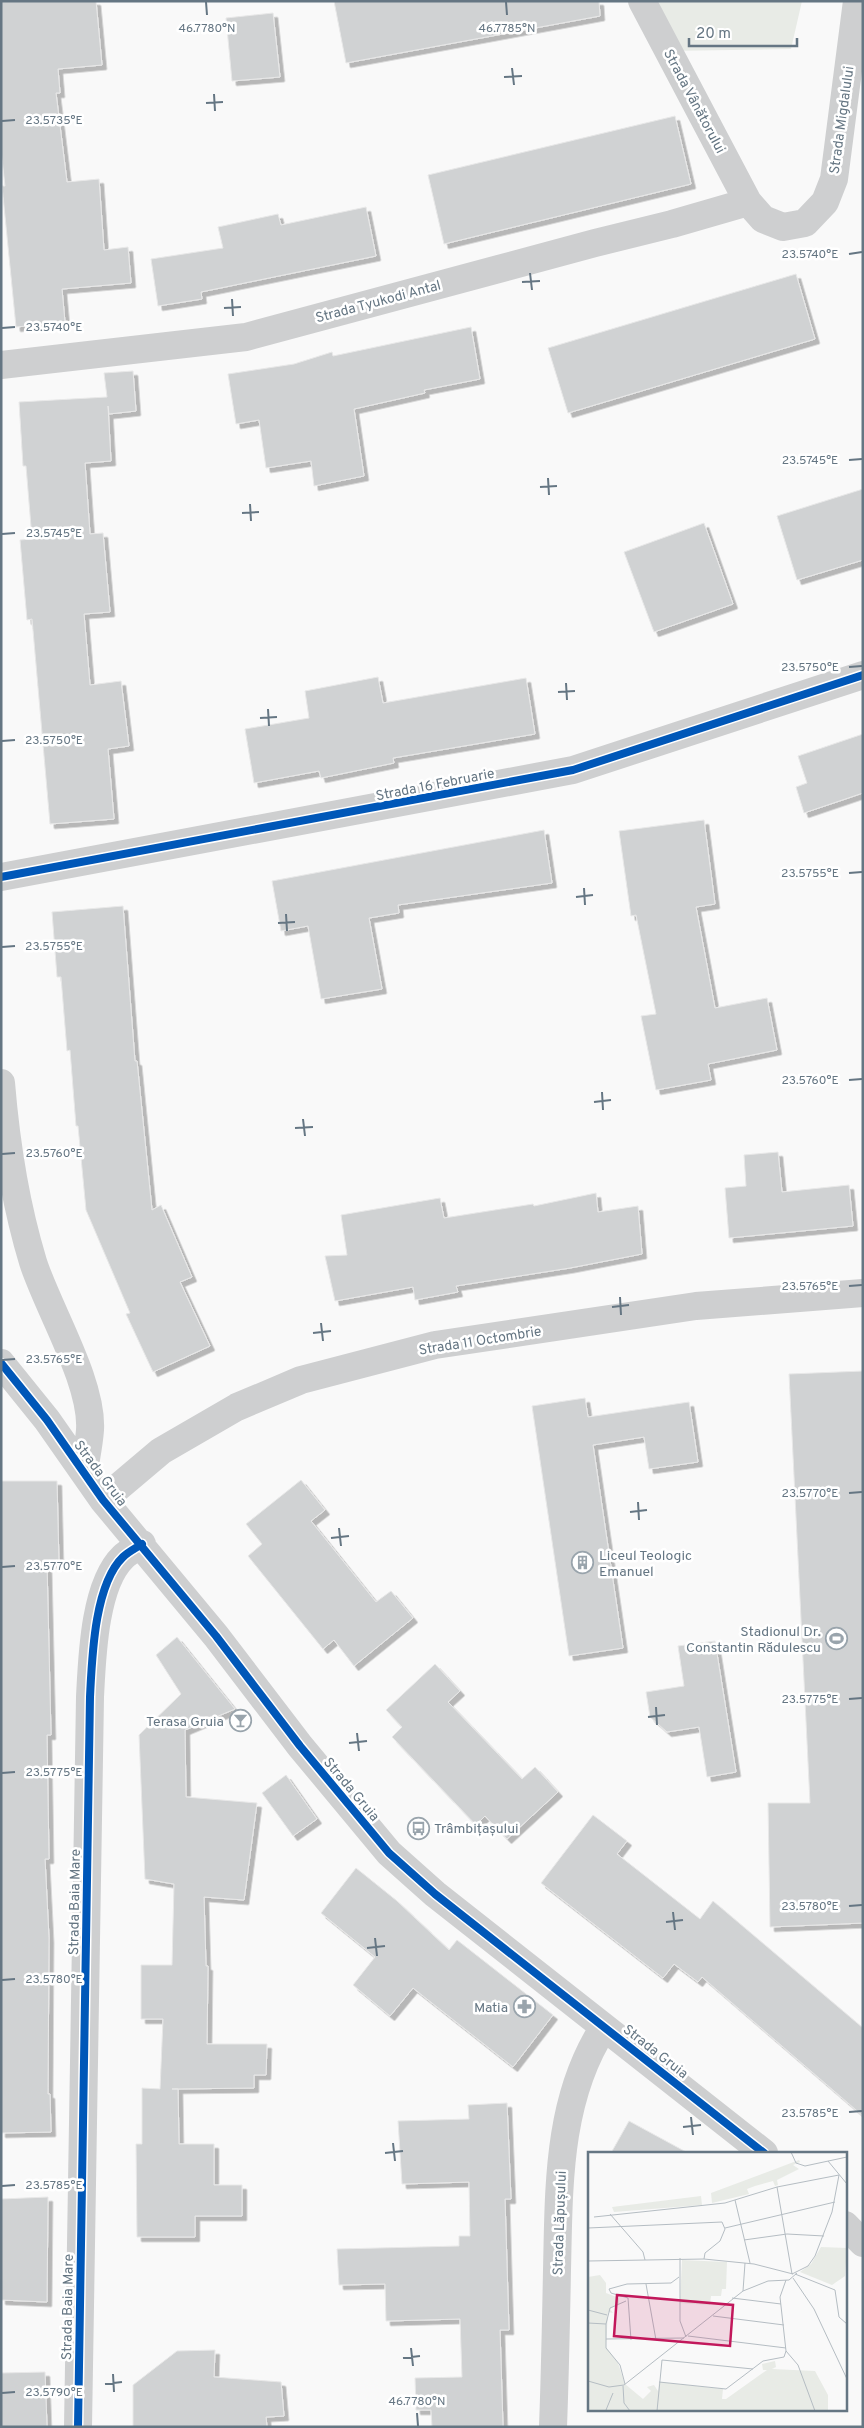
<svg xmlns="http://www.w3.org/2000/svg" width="864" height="2428" font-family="Overpass,sans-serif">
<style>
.green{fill:#e8ebe6}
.building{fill:#d0d2d3;stroke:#e8e8e8;filter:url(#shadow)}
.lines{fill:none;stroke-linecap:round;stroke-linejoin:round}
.street{stroke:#cecfd0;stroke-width:28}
.cycleway-casing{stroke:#fff;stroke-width:11}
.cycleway{stroke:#0057b8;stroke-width:8}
.ticks{fill:none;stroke:#657683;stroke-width:2}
.labels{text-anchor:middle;stroke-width:5;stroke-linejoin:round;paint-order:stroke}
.street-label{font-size:14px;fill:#657683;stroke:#fff}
.poi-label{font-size:14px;fill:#657683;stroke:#fff;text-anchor:end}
.inset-road{fill:none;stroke:#b5bdc3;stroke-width:1}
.view{fill:#c2185b;fill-opacity:0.15;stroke:#c2185b;stroke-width:2.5}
.inset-edge{fill:none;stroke:#657683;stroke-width:2.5}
.ticks-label{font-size:12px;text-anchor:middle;fill:#657683;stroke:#fff;stroke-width:5;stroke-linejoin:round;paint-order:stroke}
</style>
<defs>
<filter id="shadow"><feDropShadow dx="4.5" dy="4.5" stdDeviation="0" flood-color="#0004"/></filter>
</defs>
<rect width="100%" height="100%" fill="#f9f9f9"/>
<path class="green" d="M642,1H802L791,49L668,51Z"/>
<path class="building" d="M1,1H96L102,65L58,69L60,93H56L67,182L99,179L104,250L128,247L131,283L62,289L65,322L16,327L2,186H5L1,150Z
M334,1H599L600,16L346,63Z
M273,13L280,77L232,81L226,18Z
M675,116L691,184L444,244L428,175Z
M366,207L376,256L201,292L202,299L158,306L151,259L223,248L218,227L278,214L281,225Z
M796,274L815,339L568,413L548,348Z
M471,327L480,379L424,390L425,393L354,409L364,476L314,486L311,461L266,468L259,420L236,424L228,374L294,364L332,352L333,356Z
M133,371L136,411L109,414L108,406L111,461L85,463L90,534L103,533L110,612L84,614L90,685L121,681L129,746L108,749L114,819L50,824L32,619L27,620L20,540L32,539L26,466H23L19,402L107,397L104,373Z
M863,489V560L797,580L777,516Z
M704,523L733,604L654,632L624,552Z
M378,677L383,703L526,678L535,734L393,758L394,763L321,778L319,771L254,783L245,729L309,718L305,691Z
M863,734V793L804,813L796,787L807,783L798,756Z
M704,820L715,904L696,907L715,1008L767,998L777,1050L708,1064L711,1080L656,1090L641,1016L656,1014L636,915L631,916L619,831Z
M544,830L552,883L398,905L399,913L369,918L382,989L321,999L308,926L281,931L272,881Z
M123,906L135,1061H137L152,1210L161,1205L192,1277L180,1282L210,1346L153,1372L126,1314L130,1313L86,1210L78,1126H76L70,1050L67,1051L61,977H57L52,912Z
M778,1152L782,1192L849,1185L853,1226L729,1238L725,1188L746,1186L744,1155Z
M596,1193L598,1212L638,1206L642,1254L570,1268L456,1286L458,1292L415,1300L413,1287L335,1301L325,1256L347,1255L341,1215L440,1198L444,1218L533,1204L534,1206Z
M863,1371V1923L770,1927L768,1803H810L789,1374Z
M585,1398L588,1417L689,1402L698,1462L649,1469L644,1437L593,1445L623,1648L569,1656L532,1406Z
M301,1480L325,1510L311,1521L376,1602L391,1591L413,1618L354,1666L334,1640L323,1649L248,1556L262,1544L246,1524Z
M1,1481H57L59,1564H47L51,1735H47L49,1859H45L49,1938L48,2094H50L51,2132L1,2133Z
M177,1637L235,1709L185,1730L186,1797L257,1803L244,1900L204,1897L206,1966H208L207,2044H267L266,2075H254V2088L172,2089H178L179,2144H214V2185H242V2216H195V2237H137L136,2144H142V2088L160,2089L163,2019H141V1965H172L174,1884L145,1879L139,1735L181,1694L156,1655Z
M715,1641L736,1772L707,1777L699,1727L667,1732L650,1717L646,1692L684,1686L678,1646Z
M435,1664L460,1691L448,1702L522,1779L535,1767L558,1792L507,1839L485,1816L476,1825L392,1737L402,1727L386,1710Z
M286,1775L317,1819L293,1836L262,1793Z
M593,1815L627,1841L617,1854L700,1919L713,1901L863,2028V2116L702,1977L698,1982L674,1964L663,1978L541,1883Z
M356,1868L397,1901L449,1950L457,1940L553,2015L513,2067L413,1988L390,2016L353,1985L375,1957L321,1913Z
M507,2103L511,2199H505L509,2330H500L503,2427H432L431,2410H416L415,2378L462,2377L460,2319L386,2321L385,2284L339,2285L337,2249L459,2246V2236H470L469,2182L402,2184L398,2121L469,2119L468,2105Z
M629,2121L688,2153H611Z
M48,2197L47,2302L1,2300V2199Z
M215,2350L214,2377L281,2382L284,2416L266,2417L267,2427H133V2385L177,2351Z
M45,2372L47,2427H1V2373Z"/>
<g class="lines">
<path class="street" d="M642,1L748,202L763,219L783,227L805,223L825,202L834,179L857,1
M1,365L246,337L595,243L672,224L748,202
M1,877L573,770L863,675
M1,1083C6,1144 15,1203 33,1262C48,1309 93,1382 90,1430C89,1444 86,1458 84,1471
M1,1363L47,1420L103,1500L216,1636L300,1746L389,1853L435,1894L764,2153
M103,1500L161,1451L237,1407L301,1380L435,1345L696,1306L863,1293
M845,2225L863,2243
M78,2427L90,1697C92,1659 94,1585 123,1557C128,1552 136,1548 142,1544
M553,2427C555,2375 556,2322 557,2270C559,2187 557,2099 604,2027"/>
<defs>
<path id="cycleway" d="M1,877L573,770L863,675
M1,1363L47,1420L103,1500L216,1636L300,1746L389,1853L435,1894L764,2153
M78,2427L90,1697C92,1659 94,1585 123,1557C128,1552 136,1548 142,1544"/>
</defs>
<use href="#cycleway" class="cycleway-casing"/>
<use href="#cycleway" class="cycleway"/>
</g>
<path class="ticks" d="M206,2L207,15M506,2L507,15M512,68L514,85M504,77L522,76M214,94L215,111M206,103L223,102M2,121L15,120M849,254L862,252M530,273L532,290M522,282L540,281M232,299L233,316M224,308L241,307M2,328L15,327M849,460L862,459M548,478L549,495M540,487L557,486M250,504L251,521M242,513L259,512M2,534L15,533M849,667L862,666M566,683L567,700M558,692L575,691M268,709L269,726M260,718L277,717M2,741L15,740M849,873L862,872M584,888L585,905M576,897L593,895M286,914L287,931M278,923L295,922M2,947L15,946M849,1080L862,1079M602,1092L603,1110M594,1102L611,1100M303,1119L305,1136M295,1128L313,1127M2,1154L15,1153M849,1286L862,1285M620,1297L621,1315M612,1307L629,1305M321,1323L323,1341M313,1333L331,1331M2,1360L15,1359M849,1493L862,1492M638,1502L639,1520M630,1512L647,1510M339,1528L341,1546M331,1538L349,1536M2,1567L15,1566M849,1699L862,1698M656,1707L657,1725M648,1717L665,1715M357,1733L359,1751M349,1743L367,1741M2,1773L15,1772M849,1906L862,1905M673,1912L675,1930M666,1922L683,1920M375,1938L377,1956M367,1948L385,1946M2,1980L15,1979M849,2112L862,2111M691,2117L693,2135M683,2127L701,2125M393,2143L395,2161M385,2153L403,2151M2,2186L15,2185M411,2348L413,2366M403,2358L420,2356M113,2374L114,2392M105,2384L122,2382M2,2393L15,2392M417,2413L418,2426"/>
<defs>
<symbol id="building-ring" viewBox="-11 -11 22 22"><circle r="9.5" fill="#fff" stroke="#99a4ac" stroke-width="1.5"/><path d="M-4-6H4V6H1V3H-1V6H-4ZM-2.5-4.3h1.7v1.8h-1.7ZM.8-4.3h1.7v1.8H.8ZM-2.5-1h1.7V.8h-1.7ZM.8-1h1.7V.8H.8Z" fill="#99a4ac"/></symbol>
<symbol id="stadium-ring" viewBox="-11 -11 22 22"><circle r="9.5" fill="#fff" stroke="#99a4ac" stroke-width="1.5"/><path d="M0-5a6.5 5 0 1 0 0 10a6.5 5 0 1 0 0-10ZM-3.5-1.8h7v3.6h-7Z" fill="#99a4ac"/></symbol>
<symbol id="bar-ring" viewBox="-11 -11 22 22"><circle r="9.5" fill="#fff" stroke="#99a4ac" stroke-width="1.5"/><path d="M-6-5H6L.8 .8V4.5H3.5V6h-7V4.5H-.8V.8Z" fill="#99a4ac"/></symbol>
<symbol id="bus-ring" viewBox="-11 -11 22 22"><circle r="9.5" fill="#fff" stroke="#99a4ac" stroke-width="1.5"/><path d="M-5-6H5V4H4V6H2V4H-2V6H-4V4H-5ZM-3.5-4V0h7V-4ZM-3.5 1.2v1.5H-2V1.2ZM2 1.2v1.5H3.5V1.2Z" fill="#99a4ac"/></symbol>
<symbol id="pharmacy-ring" viewBox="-11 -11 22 22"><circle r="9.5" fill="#fff" stroke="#99a4ac" stroke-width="1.5"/><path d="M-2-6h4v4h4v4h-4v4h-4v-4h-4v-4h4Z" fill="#99a4ac"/></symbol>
</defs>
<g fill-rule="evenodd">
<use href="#building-ring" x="570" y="1550" width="25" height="25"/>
<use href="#stadium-ring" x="824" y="1626" width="25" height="25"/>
<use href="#bar-ring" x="228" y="1708" width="25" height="25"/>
<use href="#bus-ring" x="406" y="1816" width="25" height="25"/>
<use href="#pharmacy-ring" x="512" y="1994" width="25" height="25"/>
</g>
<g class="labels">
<g class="street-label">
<text transform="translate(695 101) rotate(62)" y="5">Strada Vânătorului</text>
<text transform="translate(841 120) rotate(-82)" y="5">Strada Migdalului</text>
<text transform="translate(378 301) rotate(-15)" y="5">Strada Tyukodi Antal</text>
<text transform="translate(435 784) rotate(-11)" y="5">Strada 16 Februarie</text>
<text transform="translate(480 1340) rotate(-9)" y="5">Strada 11 Octombrie</text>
<text transform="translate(101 1473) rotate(53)" y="5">Strada Gruia</text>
<text transform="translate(352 1789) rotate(50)" y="5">Strada Gruia</text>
<text transform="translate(74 1902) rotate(-89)" y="5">Strada Baia Mare</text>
<text transform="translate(656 2051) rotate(38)" y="5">Strada Gruia</text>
<text transform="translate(559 2223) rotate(-88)" y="5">Strada Lăpușului</text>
<text transform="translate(67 2307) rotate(-89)" y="5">Strada Baia Mare</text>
</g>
<g class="poi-label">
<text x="599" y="1560" text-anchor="start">Liceul Teologic<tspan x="599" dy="16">Emanuel</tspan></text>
<text x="821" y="1636">Stadionul Dr.<tspan x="821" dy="16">Constantin Rădulescu</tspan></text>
<text x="224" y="1726">Terasa Gruia</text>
<text x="434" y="1833" text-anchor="start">Trâmbițașului</text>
<text x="508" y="2012">Matia</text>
</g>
</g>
<g transform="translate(588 2152)">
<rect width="259" height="259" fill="#f9f9f9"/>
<path d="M211,8L212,10L205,13L211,17L189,28L190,33L187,34L185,29L167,34L159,37L161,42L124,51L123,41ZM113,44L114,53L26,60L24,55ZM94,108L139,110L138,137H134L133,144H123L122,153L92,151ZM12,123L18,131V141L31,146V152L22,157L25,161L20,160L18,195L30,211L37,232L55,247L63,239L59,235L66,233L70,239L71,230L135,237L134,247H138L179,218H175L174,212L187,209L188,215L184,217L227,219L240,243V259H0V125Z" fill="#e8ebe6"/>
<path d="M233,95L259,96L257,124L244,133L212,120L223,112Z" fill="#e8ebe6"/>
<path class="inset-road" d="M203,0L208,11L217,14L259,5M240,9L259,32M189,35L204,122M147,48L162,111M22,62L55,100L57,108M6,65L137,51L189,35L251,23L244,60L227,104L220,114L204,122M0,76L134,70L137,77L132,89L117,101L116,107M137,76L247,50M156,88L199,82L236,84M92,106V169L98,185M0,109L116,107L166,112L205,122M207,122L247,138L251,165L259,172M205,126L226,157L259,227M198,128L192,145L198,199L210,213L227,259M58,132L68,188M155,139L157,111M144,146L193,152M0,158L19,163M125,164L196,173M0,171L18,172M100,184L198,196M18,187L96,186M43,188L40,146L23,141L21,137L39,132L83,131L91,125M74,208L165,217M0,229L21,235L36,233L155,139L180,129L201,128L209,121M71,230L138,237L175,209L196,205L198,199M37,232L32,213L18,196V172L22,156L38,149M35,234L36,251L42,259M18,258L25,241M69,259L74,208"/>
<path class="view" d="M29,143L145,153L142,194L26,184Z"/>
<rect width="259" height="259" class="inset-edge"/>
</g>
<g class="ticks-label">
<text x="207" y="32">46.7780°N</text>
<text x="507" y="32">46.7785°N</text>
<text x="54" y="124">23.5735°E</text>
<text x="810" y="258">23.5740°E</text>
<text x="54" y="331">23.5740°E</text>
<text x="810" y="464">23.5745°E</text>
<text x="54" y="537">23.5745°E</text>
<text x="810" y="671">23.5750°E</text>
<text x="54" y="744">23.5750°E</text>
<text x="810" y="877">23.5755°E</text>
<text x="54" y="950">23.5755°E</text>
<text x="810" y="1084">23.5760°E</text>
<text x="54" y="1157">23.5760°E</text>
<text x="810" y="1290">23.5765°E</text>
<text x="54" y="1363">23.5765°E</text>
<text x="810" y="1497">23.5770°E</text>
<text x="54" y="1570">23.5770°E</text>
<text x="810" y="1703">23.5775°E</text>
<text x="54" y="1776">23.5775°E</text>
<text x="810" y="1910">23.5780°E</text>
<text x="54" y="1983">23.5780°E</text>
<text x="810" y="2117">23.5785°E</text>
<text x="54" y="2189">23.5785°E</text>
<text x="54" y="2396">23.5790°E</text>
<text x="417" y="2405">46.7780°N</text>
</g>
<rect width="864" height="2428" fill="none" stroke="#657683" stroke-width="5"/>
<path d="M689 38v8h108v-8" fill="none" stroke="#657683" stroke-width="2.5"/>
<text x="696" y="38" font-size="15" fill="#657683" stroke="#ffffff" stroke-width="4" paint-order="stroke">20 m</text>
</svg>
